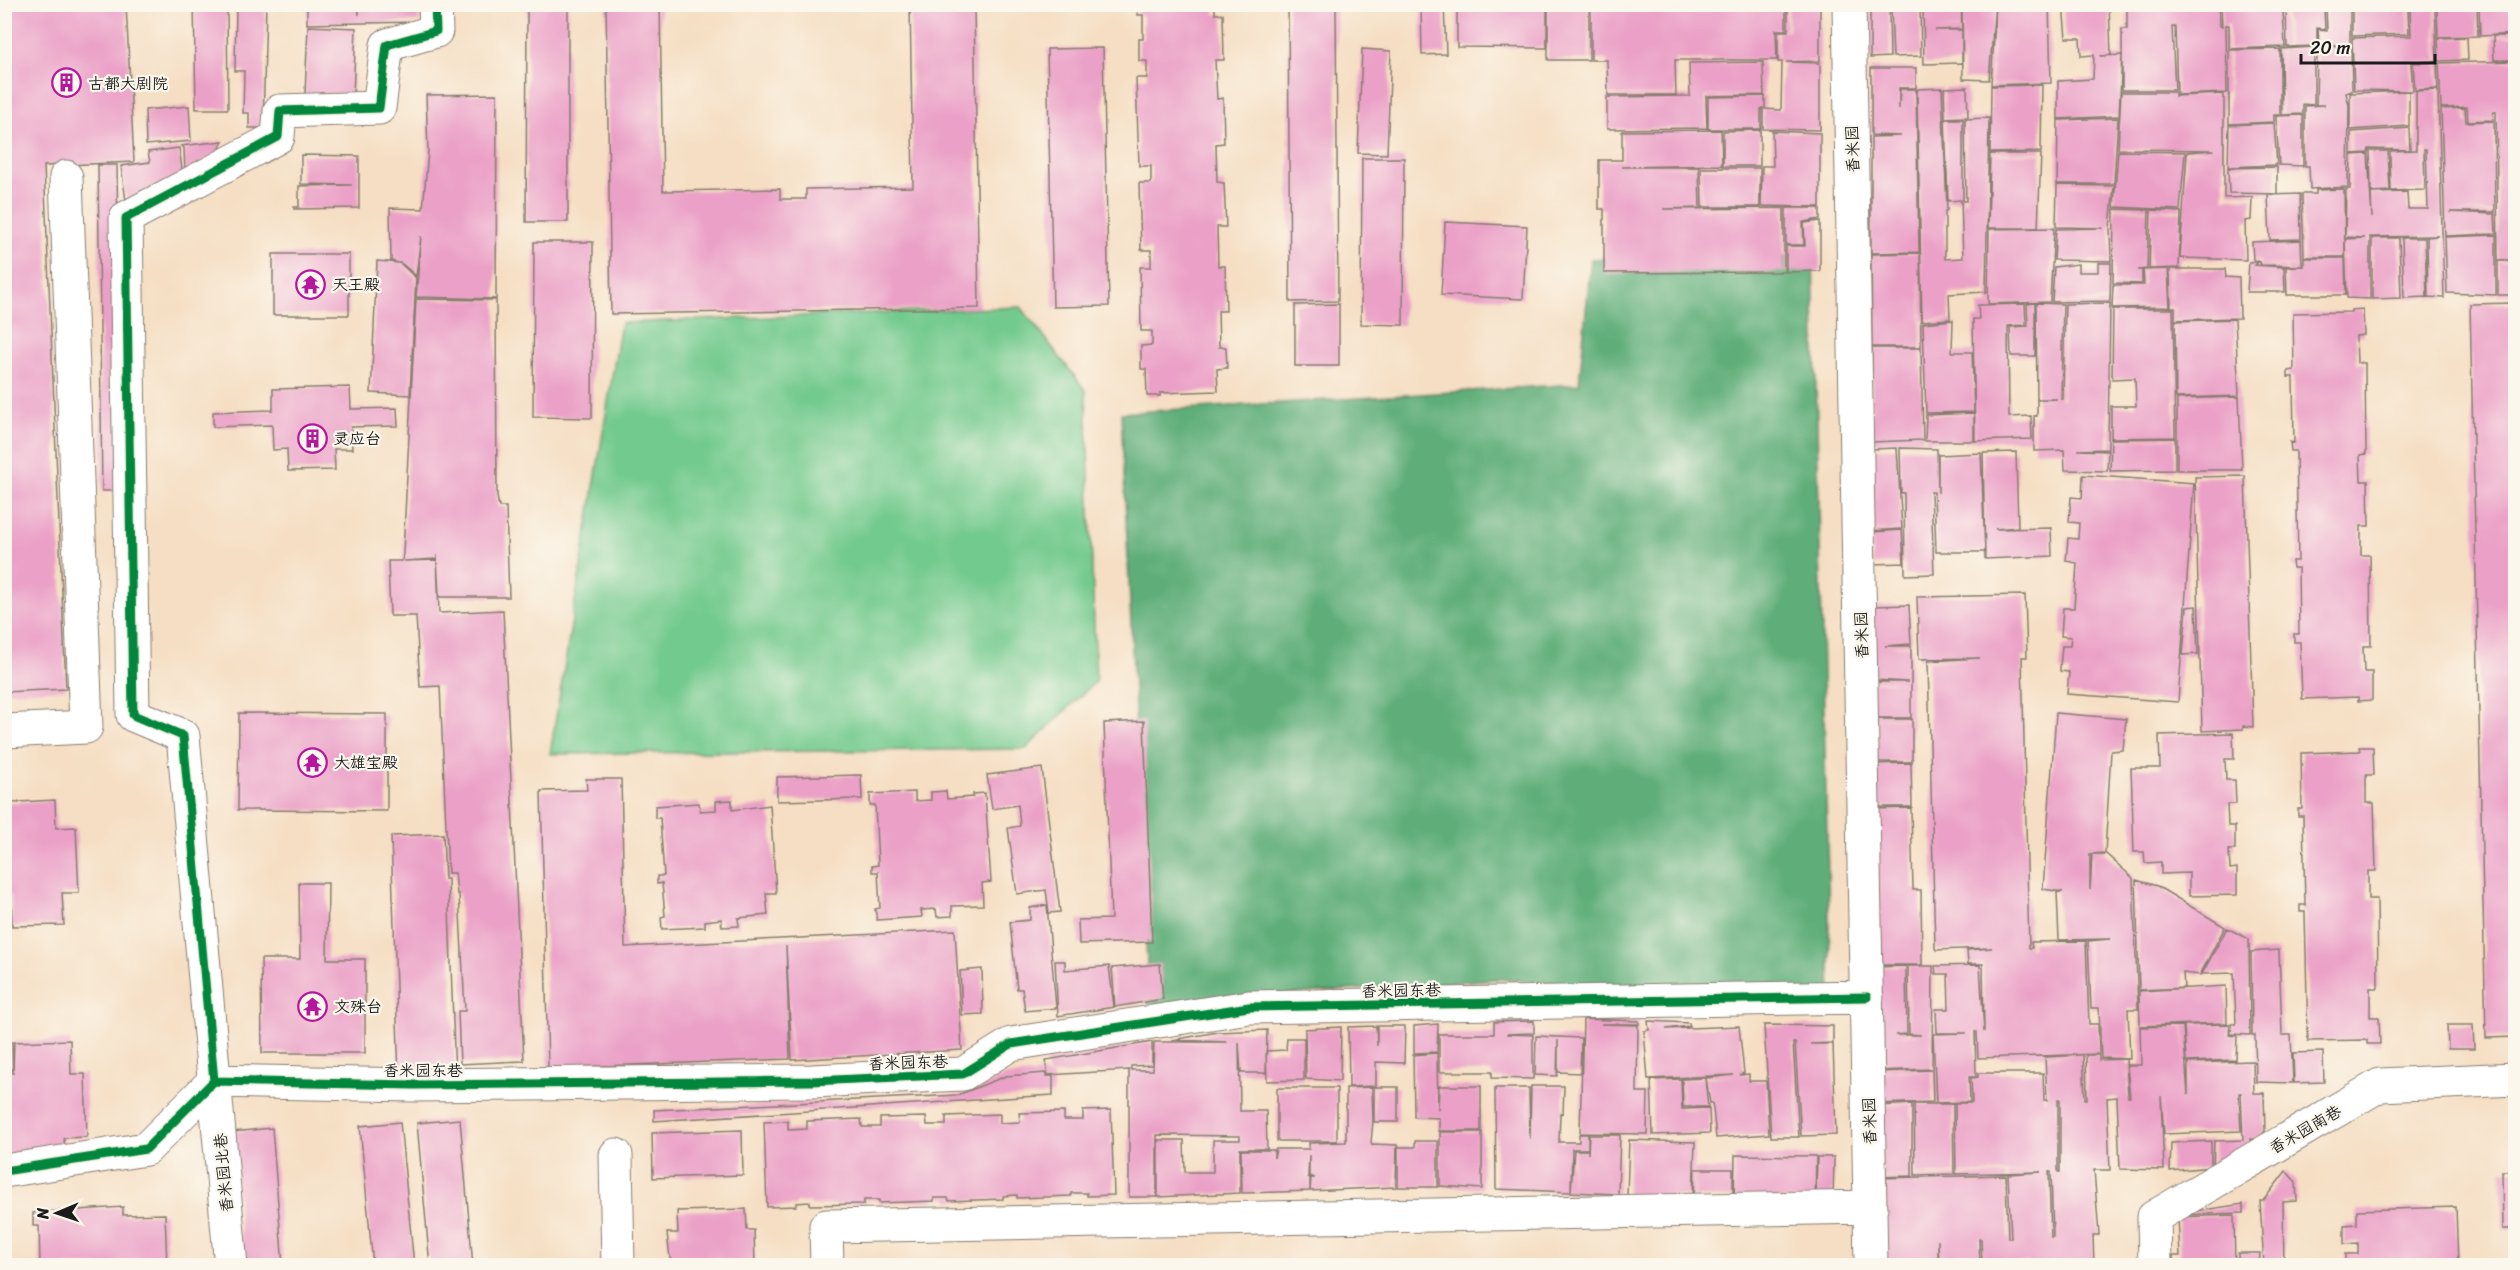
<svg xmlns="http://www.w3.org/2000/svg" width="2520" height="1270" font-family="Sriracha,'LXGW WenKai TC',sans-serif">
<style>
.green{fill:#73ca8e;stroke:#487355;stroke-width:1.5}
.forest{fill:#5eae79;stroke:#3d654a;stroke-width:1.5}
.building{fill:#eba1c7;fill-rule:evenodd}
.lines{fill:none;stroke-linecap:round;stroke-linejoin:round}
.minor-casing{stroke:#887d70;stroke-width:35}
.minor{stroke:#fff;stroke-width:33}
.cycleway-casing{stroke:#fbf7ec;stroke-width:13}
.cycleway{stroke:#00873e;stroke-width:9}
.labels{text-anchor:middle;stroke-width:4.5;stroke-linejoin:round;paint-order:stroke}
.poi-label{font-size:16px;fill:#1c1c1c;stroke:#fbf7ec;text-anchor:start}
.street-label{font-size:16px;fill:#1c1c1c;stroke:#fbf7ec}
</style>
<rect width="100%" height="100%" fill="#fbf7ec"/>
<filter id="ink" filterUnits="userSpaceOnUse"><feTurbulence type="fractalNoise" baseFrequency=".0167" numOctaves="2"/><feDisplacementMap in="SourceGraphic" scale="12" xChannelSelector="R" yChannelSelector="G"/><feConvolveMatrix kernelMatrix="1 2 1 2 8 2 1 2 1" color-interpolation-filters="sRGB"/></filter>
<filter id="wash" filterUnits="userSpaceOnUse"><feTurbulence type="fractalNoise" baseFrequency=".008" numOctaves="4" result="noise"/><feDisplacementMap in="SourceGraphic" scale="24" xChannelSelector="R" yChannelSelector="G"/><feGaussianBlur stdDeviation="1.35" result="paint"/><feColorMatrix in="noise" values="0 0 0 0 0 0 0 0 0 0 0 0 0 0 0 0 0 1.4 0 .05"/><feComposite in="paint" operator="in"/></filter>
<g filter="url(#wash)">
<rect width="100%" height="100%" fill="#f5dec3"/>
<path class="green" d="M1021,307L1086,391L1096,681L1026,749L550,754L621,323Z"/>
<path class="forest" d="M1813,257L1831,1001L1497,979L1149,1005L1121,413L1579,384L1591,259Z"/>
<g id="blocks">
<path class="building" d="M4,4H126L134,162L44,166L66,689L4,692Z
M194,4H227L228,109H196Z
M236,4H266L263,128H249V113H243L244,71H235Z
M307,4H358L359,15V4H418L419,22L307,24Z
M527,4H568V222H526Z
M606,4H660L663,191L780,189V199H806V189L913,187L910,4H974L979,308L611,314Z
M1138,4H1215V14H1223L1224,60H1215L1217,99L1223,98L1224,143L1216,144L1217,182L1224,183L1226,227H1217L1218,266H1225L1226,311H1218L1219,347H1226L1227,368L1217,369L1218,391L1160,393V396H1147L1146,369H1141V346L1152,345V331H1141L1140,267H1151V250H1141L1139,183H1151V166H1139L1136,78H1147V61H1139V39H1143V15H1138Z
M1288,4H1336L1338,301L1290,302Z
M1421,4H1444L1446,54L1422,55Z
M1591,4H1786V30H1776L1777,60H1675L1676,95H1608L1607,60H1591Z
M1788,4H1820V61L1786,62L1820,63V130L1763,129V108L1761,109V129H1708V97L1765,96V109L1781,110L1782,62H1778V31H1788Z
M1870,4H1920L1921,56L1893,57L1891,9L1903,8H1870Z
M1923,4H1961L1962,29L1935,30H1962V63L1924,64Z
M1962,4H1995L1989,80L1963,79Z
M1996,4H2049L2051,83L1991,85Z
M2063,4H2109L2111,55L2100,56L2122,55L2119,116L2058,119V81L2093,79L2094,55L2081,56L2080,38H2066Z
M2127,4H2219L2220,26H2222L2221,4H2278V11H2283L2285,47L2229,49V25H2226L2227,93L2177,95L2175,27H2172L2175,90H2122V29H2127Z
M2280,4H2350V45L2319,46L2318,29L2327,30L2326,8L2280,9Z
M2352,4H2408L2409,34L2352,36Z
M2410,4H2435L2437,61L2411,62L2413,91L2354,90L2352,38L2411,36Z
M2479,4H2516V34L2480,36Z
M1457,5H1547V48L1457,47Z
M1548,5H1589V60H1548Z
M2437,5H2477L2478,36L2438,37Z
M1889,9L1890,57L1870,58V10Z
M2324,9L2325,29L2317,28V46L2287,47L2286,10Z
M308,26L356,28L353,96L305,94Z
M2493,36H2516V60H2494Z
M2467,37L2468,60L2439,61L2438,38Z
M2351,46L2352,91L2346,93L2349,105L2348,187L2310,189L2309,166H2305V106L2325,105H2316L2317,47Z
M2314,47V105L2303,104V114L2282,115L2281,49Z
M1103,48L1109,306L1053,307L1047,49Z
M1362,49L1391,51L1387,154L1358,153Z
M2280,49V115H2274V122L2229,124V50Z
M2516,61V260H2498L2496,112H2493L2494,120L2468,121L2467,107L2441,108L2439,63Z
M1763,62L1764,95L1706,96L1707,128L1607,129V97L1690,96L1689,63Z
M2437,62L2438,89L2415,90L2413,63Z
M1871,68H1916V88H1899V109L1900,89H1916L1919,252L1871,253V137L1901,136L1871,135Z
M2042,85L2041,152L1990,153L1991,86Z
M1967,87L1968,117L1945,118L1944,88Z
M1942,88L1947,210L1945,211V259L1963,258L1961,200L1948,201L1945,119H1963V201H1966L1965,119L1989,118L1986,292L1949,294L1950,319L1922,321L1917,92L1918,89Z
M2438,90L2444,298L2428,297L2427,237L2438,236L2370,237V299L2347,298L2345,239L2365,238L2345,237L2346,189H2350L2351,155L2368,154L2372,218L2371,193L2407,192L2408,209H2428L2426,149H2424L2425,190L2391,191L2390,151L2416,150V91Z
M2409,91V126L2350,130V93Z
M2121,92H2175V96L2224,94V198L2252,197L2251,220L2245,221L2246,260L2180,258L2187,152L2214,150L2118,149Z
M497,94L496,299L416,297L421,236L416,276L402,264L391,261L390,208L423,209L428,151L426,95Z
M189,106L191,141L146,145L145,110Z
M2465,108L2466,122L2494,121L2495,212H2450L2495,214L2496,234L2445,236L2441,109Z
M2303,115V166L2279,165L2276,116Z
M2118,118L2114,184H2057L2058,120Z
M2274,123L2277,165L2228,167L2229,125Z
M2409,128L2410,150L2369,149L2368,153L2351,154V132Z
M1721,130L1722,165L1622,167H1699L1700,208L1663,209L1784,208V272L1604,273V209H1599V160H1622V131Z
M1760,130V166H1723V131Z
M1772,131L1820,133V207L1761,206L1762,166H1773Z
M223,141L218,152L185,172L184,148L181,146Z
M179,148L183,175L126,201L121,166L150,162L148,152Z
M2118,151L2185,152L2180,210L2114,207Z
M2370,151H2388L2390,191L2371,192Z
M1990,154H2041L2038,228H1988Z
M301,155L359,156V208L294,209V207H299V186L352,185L301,184Z
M1362,158H1404L1403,325L1361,324Z
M98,165H117L121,491H102Z
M2277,167V194L2229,193L2228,168Z
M1701,168H1760V207H1702Z
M2057,185L2114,186L2110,228L2111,261L2054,260L2056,229L2103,228L2056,227Z
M2344,189L2345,257H2304L2302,194H2316V190Z
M2300,194L2301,239L2270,240L2268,195Z
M1786,208H1820V219L1803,222L1804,245H1786Z
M2114,209L2149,210L2147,269L2138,270H2142V284L2113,283Z
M2151,210L2181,212L2179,268L2149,269Z
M1820,221V271L1786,272V246H1805L1804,223Z
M1445,222L1527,226L1523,299L1441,295Z
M2054,228L2050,302L1988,304L1989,229Z
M2496,235V295L2447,293L2445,237Z
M2372,238H2399L2401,298L2372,299Z
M2402,238H2425L2427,297L2404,298Z
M2301,240L2302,266L2261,265L2260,262L2253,260L2252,242Z
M534,242H593L592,418L533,417Z
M1920,253L1921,347H1872L1871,254Z
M273,254H349V315H273Z
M2304,258H2345L2346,295H2287L2286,267L2304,266Z
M377,261L400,263L416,278L410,395L371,393Z
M2498,261H2516V295H2498Z
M2249,262H2258L2255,265L2284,267L2285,292H2247Z
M2098,263H2111L2110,301L2052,302L2054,267L2078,264V272H2098Z
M2168,269L2170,307L2112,308L2113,285H2144L2143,270Z
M2170,269H2225L2226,277L2239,278L2240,318L2175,320V308H2171Z
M416,299L496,300L497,496L499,507H506L509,597H439L437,555V559L404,561L437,560L439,613L503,610L524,1061L460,1064L458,1011H465L459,894H457L455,873H448L440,686L420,687L416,616H390L388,561H402L403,553Z
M2035,303V356H2011L2010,327L2028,326L2027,304Z
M2036,303L2063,304L2061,399H2063L2065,304L2110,303L2108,449L2078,450L2108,451L2107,471L2065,470L2064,450L2034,451V416H2037V400L2057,399H2037Z
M2516,303V1037L2486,1038L2470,304Z
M1339,304V366H1295V305Z
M2025,304L2026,325L2008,326L2009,417L2031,416L2032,439L1975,441L1973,319H1979L1978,305Z
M2113,309H2173L2175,437L2111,438V406H2136L2135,378L2112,379Z
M2363,309L2364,335L2356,336L2357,363H2365L2366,454L2360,455L2361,481H2368L2369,526H2361V555H2370L2371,646H2363L2364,672H2372V700L2358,701V697L2302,699L2300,642H2294V634H2299L2298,568H2293L2292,561H2298L2296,451H2291L2290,442L2294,443L2293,377H2288V371L2294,370L2293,313L2351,312V310Z
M2235,319L2239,396L2176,398L2175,321Z
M1953,320L1952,352H1972L1974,412L1926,413L1923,323Z
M1872,348H1921L1923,440L1872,442Z
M350,387L351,409L397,408L398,426L351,427L352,449H334L335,470L288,471L287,449L273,450L272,425L213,427V412L273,410V389Z
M2239,397L2242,470H2177V399Z
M1974,413V441H1925L1926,415Z
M2175,438V470L2110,471L2111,439Z
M1897,448L1902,529L1872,531V449Z
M1900,448L1937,449L1938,493V455L1981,453L1985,552H1936L1934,492H1931L1934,574L1905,575L1904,493H1901Z
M2016,452L2018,527L1995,529L2051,528L2052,556L1985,559L1983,453Z
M2083,475L2194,483L2178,702L2067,694L2069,672L2060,671V667L2062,646H2070L2071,637L2061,636L2063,608H2074L2077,563L2066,561L2068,538L2078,539L2079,523L2069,522L2071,497L2082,498Z
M2245,476L2253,727L2243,726V729L2202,731L2195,477Z
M1902,530L1904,563L1873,564L1872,532Z
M2025,595L2027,657H2022L2029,948H2032L2031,942L2086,941L2089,1024H2098L2099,1054L1978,1058L1977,1032H1975L1976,1077H1969L1970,1102L1936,1103L1933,1034L1967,1033H1937L1936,1009H1949L1948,974H1936L1935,966L1980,965L1984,1032L1983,964H1968L1967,950L1992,948L1936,950L1935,948L1928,661L1980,658L1919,659L1917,597Z
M1909,605L1911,644L1885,646H1911V718H1873L1872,682H1908L1873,680V606Z
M2196,606L2198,654L2183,655L2187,607Z
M239,713L387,714V811L238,810Z
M2056,713L2126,719L2123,750L2111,751L2105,853L2090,854V890L2092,854H2106L2133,878L2138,1009H2128L2130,1059L2101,1058L2099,1008H2091L2088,941L2110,939L2059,940L2057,892H2063L2043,889Z
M1873,719H1912V762H1873Z
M1144,721L1152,942L1079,944L1078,920L1111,919L1104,723Z
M2233,733L2234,759H2225L2226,780H2235L2236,804H2227L2228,826H2235V850H2229L2230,869L2237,868V895L2189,896V873L2161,874V862L2145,863L2144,852H2134L2131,768H2160L2159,735Z
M2359,747H2373L2374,775H2366V803H2374L2376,871H2368V899H2377L2378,988H2370V1017H2379L2380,1044H2367V1040L2308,1041L2305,912H2300V905H2305L2303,816H2298V809H2302L2301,753L2360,751Z
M1911,763L1912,807H1873V764Z
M1042,768L1060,912L1049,913L1046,890L1017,894L1008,828L1020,826L1018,805L992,809L987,775Z
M861,775L862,799L777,801V777Z
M586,779H621L625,947L955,930L962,1050L792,1060L786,946L790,1059L548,1068L541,791L587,790Z
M946,791L947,799L973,797V794L985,793L991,882L982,883L983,905L952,906V916L937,917L936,909L921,910L922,917L877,920L875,909L880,908L878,872H872V866L878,865L875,805H870V794L915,792V801L931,800V792Z
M55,800L56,828L76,827L79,893H62L64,925L12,926L11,895H9L10,927H4V802L19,803V802Z
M732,800V810L770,805L776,893H766L768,915L738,918L739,926L722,927L721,919L705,921V927L662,929L661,917L665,916L662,883L657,884V876H664L660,818H655V806L699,803L700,811L716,810V801Z
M1911,808L1913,890H1921L1922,965H1875L1873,809Z
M443,834L445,879H448L455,1078L399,1080L391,836Z
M2136,880L2157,886L2225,927L2200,975L2183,973L2184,988L2139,990Z
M299,883H328L327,959H365V1053H262L261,959H300Z
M1047,905L1056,1008L1025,1011L1022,989H1017L1010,922L1030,920V908Z
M2227,928L2249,939L2250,1035L2231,1034L2232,1024H2236L2234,973L2202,974Z
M2279,950L2282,1035H2291L2293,1083L2256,1082L2255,1035H2252L2251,952Z
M1055,961H1065V970L1109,966L1114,1007L1058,1016Z
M1160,964L1163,999L1115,1007L1112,968Z
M1906,966L1907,1034L1895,1035H1921L1909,1034L1908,966H1933L1932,1069L1876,1071L1874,967Z
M982,969L983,1014L962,1015L960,971Z
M2226,986L2227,1023L2140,1026L2139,991Z
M1583,1019L1639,1021V1024H1601L1638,1025L1637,1092H1648L1647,1134L1580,1133Z
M1534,1021V1033L1506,1034L1533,1035V1079L1492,1078V1072H1439V1034H1494V1022Z
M1648,1021L1689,1023L1690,1026L1666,1029L1739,1026L1744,1073L1740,1075L1749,1074V1081H1766L1769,1134L1716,1138L1713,1109L1712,1103H1710L1706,1078L1734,1075L1648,1079L1644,1031L1649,1030Z
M1438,1024L1437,1052L1414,1053V1026Z
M2230,1024L2229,1035L2237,1036L2236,1060L2186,1062L2184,1025Z
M1764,1025L1833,1026V1043L1810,1044H1833L1836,1135L1801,1136L1795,1043H1793L1799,1137H1771Z
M2447,1025H2473L2474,1049H2448Z
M1376,1026L1377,1046V1026H1405L1404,1063L1376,1062V1086L1349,1087L1348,1027Z
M2183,1026L2188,1095V1063L2253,1061L2254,1093H2264L2265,1131L2259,1139H2250L2251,1150L2213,1167L2214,1141L2243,1140L2241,1093H2239L2241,1131L2164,1134L2161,1096L2164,1170L2120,1169L2117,1097L2107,1098L2110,1170H2094L2099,1235H2093L2094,1266H2036L2029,1265V1262L1982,1265L1981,1239H1979L1980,1266H1939L1938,1240V1265L1885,1266L1878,1178L2006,1175L2008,1238H2011L2008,1174L2041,1172L1956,1174L1955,1103H1972L1971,1078L1978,1077V1073H2043L2044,1100H2047L2045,1057L2083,1055L2085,1099H2087L2086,1055H2099V1060L2126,1059L2128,1097H2130L2127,1065H2141L2140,1027ZM2058,1099H2060V1172H2058ZM2049,1172H2051L2053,1237H2051Z
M1341,1027L1340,1081L1306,1079L1305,1029Z
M1267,1030L1266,1073H1241L1239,1042L1240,1111H1266L1267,1149H1240V1193L1158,1197V1140H1184L1185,1172H1213V1140H1240V1136L1157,1135V1197H1129V1070L1048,1075L1046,1060L1152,1042V1065L1131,1066V1070H1153L1154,1042H1228L1172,1040L1218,1032Z
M1536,1036L1581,1038L1580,1073L1558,1072V1040L1557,1076L1535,1075Z
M1287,1038H1304V1080L1267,1081L1266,1051L1286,1050Z
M70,1040L71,1074H85L87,1137L64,1138L65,1152L4,1155V1043L12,1042L13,1074L14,1042Z
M2323,1052L2324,1082L2294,1083L2293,1053Z
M1437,1053L1438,1110L1439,1086H1481V1131H1439V1118L1414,1117L1413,1055Z
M1932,1070L1933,1102L1877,1104L1876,1072Z
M1046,1073V1076H1053V1095L654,1121V1110L958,1095L1006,1076Z
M1705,1078L1708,1107H1683L1682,1079Z
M1681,1079L1682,1109L1709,1108L1710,1133L1653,1135L1651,1080Z
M1531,1086H1564L1563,1113L1560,1114L1559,1142H1579V1134H1588V1149H1572L1571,1191L1574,1150H1588V1154L1589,1135H1620L1618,1194L1496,1189L1495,1088H1529L1530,1139Z
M1372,1087L1373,1122L1371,1142L1373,1146V1144L1397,1145L1396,1187L1310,1191L1311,1178H1315L1309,1176V1155L1308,1177L1310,1178V1191L1242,1193L1241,1150H1274V1158L1276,1149H1309V1143L1346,1142V1088Z
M1374,1087H1398V1122H1374Z
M1277,1088H1337V1141H1277Z
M1912,1104V1176L1878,1177L1877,1106Z
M1914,1104H1953L1954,1174L1915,1175Z
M1111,1110L1114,1195L1087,1196V1193H1071V1196L1017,1198V1195L1003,1196V1199L949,1201L948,1198H934V1201L879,1203V1200H864V1204L810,1205V1202L796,1203V1206L767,1207L764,1122L788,1121V1130L807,1129V1121L861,1119L862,1127H880V1118L926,1117L927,1125H946V1116L1000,1114V1123L1020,1122L1019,1113L1064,1112V1120H1083V1111Z
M460,1119L473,1266H430L417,1123Z
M400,1122L414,1266H373L360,1126Z
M272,1128L283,1266H243L232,1132Z
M742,1130L743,1175L653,1178L652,1133Z
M1440,1132H1482V1189L1440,1186Z
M1629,1140L1695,1142L1693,1197L1627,1195Z
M1415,1141H1438V1187H1398V1147H1415Z
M2211,1141V1167L2170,1171L2171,1143Z
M1735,1155L1816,1156L1815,1199L1734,1200Z
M1817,1157H1834L1833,1203L1816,1202Z
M1695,1169H1733V1198L1694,1197Z
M2286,1171L2296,1182L2297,1201L2283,1202L2284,1266H2264L2260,1201H2263Z
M2502,1171H2516V1229H2503Z
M2243,1204V1213L2176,1215V1214Z
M123,1207V1215L165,1214L167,1266H40L39,1226H33V1213Z
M2456,1207L2458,1266H2345V1254H2358V1243L2344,1244V1225L2357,1224V1210Z
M746,1209L747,1230H754L755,1266H671L667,1233H678L677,1211Z
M2234,1215L2235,1266H2174L2173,1256H2180L2178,1217Z
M2238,1253H2260L2259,1266H2238Z"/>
</g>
</g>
<g filter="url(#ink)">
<use href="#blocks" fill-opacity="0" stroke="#887d70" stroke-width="1.5"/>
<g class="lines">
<defs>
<path id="minor" d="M1849,4L1871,1266
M4,731L86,727L66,177
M616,1155L618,1266
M4,1171L146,1149L214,1081L414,1085L812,1081L963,1074L1011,1044L1249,1007L1867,997
M231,1266L183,736L133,715L126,218L278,137L280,111L379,108L387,45L436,31L435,4
M827,1266L826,1226L1871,1207
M2155,1266L2154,1217L2380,1085L2516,1079"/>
</defs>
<use href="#minor" class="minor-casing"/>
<use href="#minor" class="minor"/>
<defs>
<path id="cycleway" d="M214,1081L183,736L133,715L126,218L278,137L280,111L379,108L387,45L436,31L435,4
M4,1171L146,1149L214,1081L414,1085L812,1081L963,1074L1011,1044L1249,1007L1867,997"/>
</defs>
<use href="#cycleway" class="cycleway-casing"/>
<use href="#cycleway" class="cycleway"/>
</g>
</g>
<defs>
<symbol id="building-ring" viewBox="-11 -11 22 22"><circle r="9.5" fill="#fbf7ec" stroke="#b5179e" stroke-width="1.5"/><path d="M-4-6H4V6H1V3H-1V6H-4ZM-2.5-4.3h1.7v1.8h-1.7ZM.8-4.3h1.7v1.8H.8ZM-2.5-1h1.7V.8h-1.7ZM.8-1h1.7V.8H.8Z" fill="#b5179e"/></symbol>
<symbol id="temple-ring" viewBox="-11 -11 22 22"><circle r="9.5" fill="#fbf7ec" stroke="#b5179e" stroke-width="1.5"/><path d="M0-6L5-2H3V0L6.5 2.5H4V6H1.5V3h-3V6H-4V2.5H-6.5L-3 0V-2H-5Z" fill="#b5179e"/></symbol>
</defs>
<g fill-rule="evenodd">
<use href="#building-ring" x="50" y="66" width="33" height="33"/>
<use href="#temple-ring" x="294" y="268" width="33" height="33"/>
<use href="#building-ring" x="296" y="422" width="33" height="33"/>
<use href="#temple-ring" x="296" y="746" width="33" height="33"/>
<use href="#temple-ring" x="296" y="990" width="33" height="33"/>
</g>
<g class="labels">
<g class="poi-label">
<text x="88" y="89">古都大剧院</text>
<text x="332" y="290">天王殿</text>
<text x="333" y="444">灵应台</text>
<text x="334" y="768">大雄宝殿</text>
<text x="334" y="1012">文殊台</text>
</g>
<g class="street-label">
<text transform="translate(1852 149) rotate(-91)" y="6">香米园</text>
<text transform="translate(1861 635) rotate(-91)" y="6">香米园</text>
<text transform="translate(1401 990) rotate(-1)" y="6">香米园东巷</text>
<text transform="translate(908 1062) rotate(-2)" y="6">香米园东巷</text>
<text x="423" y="1076">香米园东巷</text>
<text transform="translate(1869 1121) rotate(-91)" y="6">香米园</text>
<text transform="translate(2305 1129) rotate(-30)" y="6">香米园南巷</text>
<text transform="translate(223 1173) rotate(-95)" y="6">香米园北巷</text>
</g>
</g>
<rect width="2520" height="1270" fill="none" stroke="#fbf7ec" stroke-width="24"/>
<g transform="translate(57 1213) rotate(268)" stroke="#fbf7ec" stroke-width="4.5" paint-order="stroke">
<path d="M0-4.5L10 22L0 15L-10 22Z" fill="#1c1c1c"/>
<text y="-9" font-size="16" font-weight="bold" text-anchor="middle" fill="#1c1c1c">N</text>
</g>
<path d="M2301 54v9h134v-9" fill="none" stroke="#1c1c1c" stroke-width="3"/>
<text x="2310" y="54" font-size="18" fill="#1c1c1c" stroke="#fbf7ec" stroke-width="4.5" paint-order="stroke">20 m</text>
</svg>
